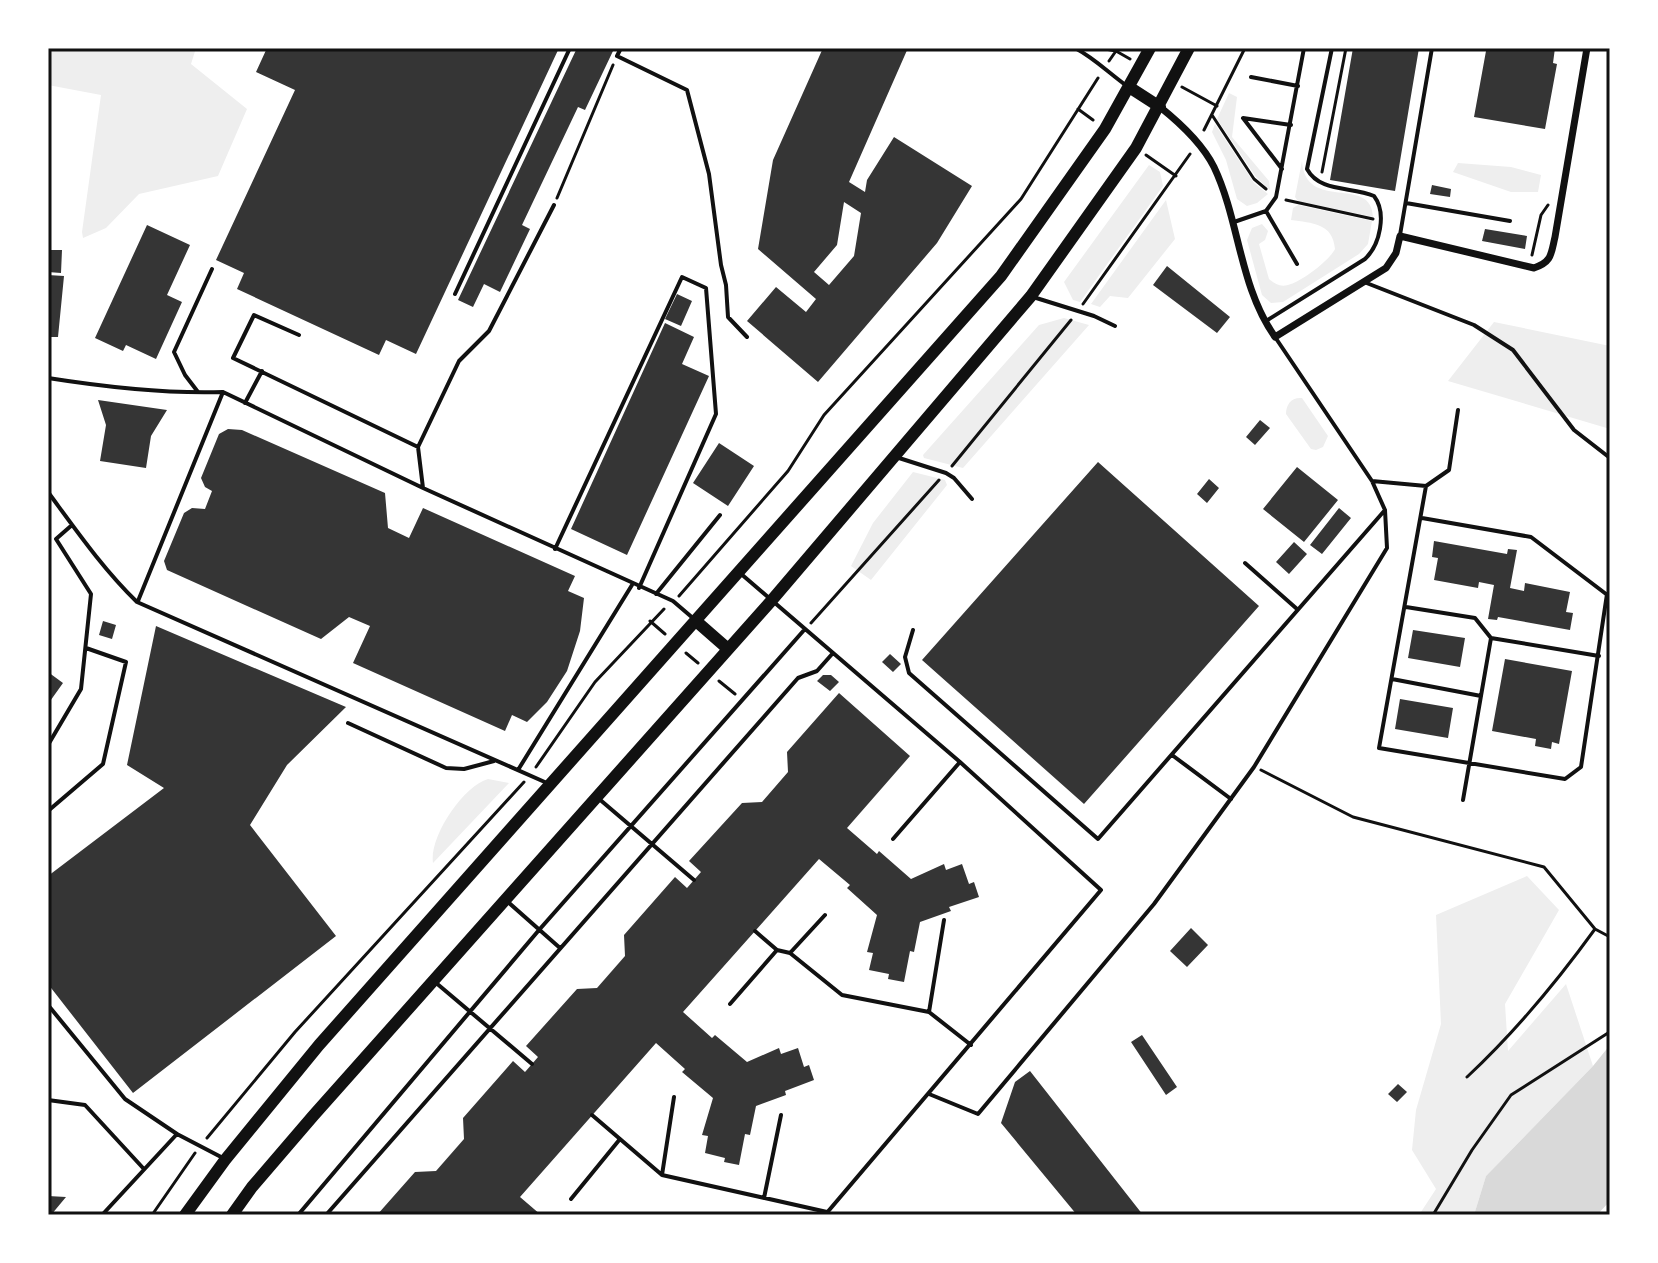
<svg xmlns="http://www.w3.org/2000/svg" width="1658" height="1263" font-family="'IBM Plex Sans',sans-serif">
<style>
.green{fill:#eee}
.water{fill:#d9d9d9}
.building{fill:#353535;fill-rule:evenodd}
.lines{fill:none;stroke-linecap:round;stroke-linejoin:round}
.path{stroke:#111;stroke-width:3}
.service{stroke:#111;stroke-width:4}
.minor{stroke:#111;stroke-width:7}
.primary{stroke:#111;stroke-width:12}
.neatline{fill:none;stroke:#111;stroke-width:3}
</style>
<rect width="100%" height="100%" fill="#fff"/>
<path class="green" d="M48,48H196L191,64L247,109L218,176L139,194L106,228L83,238L82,232L101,95L48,85Z
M1229,93L1237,97L1232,137L1269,181L1270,190L1256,177L1217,119Z
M1215,124L1254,183L1268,194L1257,203L1247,206L1237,199L1226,160L1212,132Z
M1302,161C1305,213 1372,174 1373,217L1298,201L1295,197Z
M1458,163L1511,167L1541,175L1538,192H1511L1453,172Z
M1149,165L1160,172L1163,186L1080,302L1073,300L1064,282Z
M1166,200L1175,239L1128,298L1110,296L1100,307L1091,304Z
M1298,205L1372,221L1368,244L1359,254L1283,302L1271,303L1262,295L1247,240L1252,228L1262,224L1268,231L1265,240L1259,244L1269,279C1275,284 1280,287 1288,285C1301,282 1329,261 1335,249C1333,223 1312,223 1291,220L1293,208Z
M1064,318L1089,325L963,468L924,458L923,455L1039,325Z
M1494,322L1610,346V429L1448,381Z
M1302,398L1328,436L1323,447L1316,450L1311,449L1286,414C1286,405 1291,397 1302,398Z
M913,472L945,480L947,485L871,580L851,566L873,523Z
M488,779L509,783L433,863C429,837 463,786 488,779Z
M1527,876L1559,910L1505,1004L1508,1051L1566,984L1593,1066L1486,1176L1474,1215H1419L1436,1189L1412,1150L1416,1110L1441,1024L1436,915Z"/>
<path class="water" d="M1610,1045V1201L1597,1215H1474L1486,1176L1593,1066Z"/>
<path class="building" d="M267,48H559L416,354L386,340L379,355L237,289L244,273L216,260L295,90L256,72Z
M577,48H606L613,51L585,110L578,107L522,225L530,229L500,292L484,284L473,307L458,300Z
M823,48H908L849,182L865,192L867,180L894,137L972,186L937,243L818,382L747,321L776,287L806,312L816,299L758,249L773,160ZM844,202L861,213L854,256L829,285L814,272L837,245Z
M1353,48H1419L1395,191L1330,180Z
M1477,48H1555L1553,63L1557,64L1545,129L1474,117L1486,51Z
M1432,185L1451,189L1450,197L1430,194Z
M147,225L190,245L167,295L182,302L156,359L126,345L123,351L95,338Z
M1485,229L1527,236L1525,249L1482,241Z
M48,250H62L61,273L48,272Z
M1167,266L1230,317L1217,333L1153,285Z
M48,275L64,276L58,337H48Z
M677,294L692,301L681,326L665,319Z
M665,323L694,337L682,364L709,376L627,555L571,529Z
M98,400L167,410L151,436L146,468L100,461L106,425Z
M1260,420L1270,428L1255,445L1246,437Z
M228,429L242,430L385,493L388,528L409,538L423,508L575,576L568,591L584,598L580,631L567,671L547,702L527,722L512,715L505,731L353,663L370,626L349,617L321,639L167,570L164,561L184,513L192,508L205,509L212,491L205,487L201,478L219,434Z
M719,443L754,466L728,506L693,483Z
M1098,462L1259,606L1084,804L922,660Z
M1297,467L1338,500L1304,542L1263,509Z
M1209,479L1219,488L1207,503L1197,494Z
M1339,508L1351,518L1322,554L1310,545Z
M1434,541L1507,554L1508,549L1517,550L1510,588L1524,591L1525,583L1570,592L1566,612L1573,613L1570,630L1498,617L1497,620L1488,619L1494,585L1479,582L1478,588L1434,580L1438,558L1432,557Z
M1294,542L1307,554L1289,574L1276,562Z
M103,621L116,625L112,639L99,635Z
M156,626L346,707L287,765L250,825L336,936L133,1093L48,984V876L164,788L127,765Z
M1413,630L1465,638L1460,667L1408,658Z
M890,654L901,664L893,672L882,662Z
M1505,659L1572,671L1559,744L1552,742L1551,749L1535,746L1536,739L1492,731Z
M48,672L63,683L48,704Z
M823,675H831L839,682L830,691L817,681Z
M839,693L910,756L847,828L877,854L879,851L911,879L944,864L946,870L962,864L969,884L974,882L979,897L949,907L951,911L920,922L914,952L910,951L904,982L888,979L889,974L869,970L873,953L867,952L877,915L847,888L850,885L819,859L683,1012L712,1038L715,1035L747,1062L779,1048L781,1054L798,1048L804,1067L809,1065L814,1080L785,1091L786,1095L756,1106L750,1135L745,1134L739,1165L724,1162L725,1158L705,1153L708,1136L702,1135L713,1098L682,1072L685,1069L656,1043L520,1197L541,1215H377L415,1172L436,1171L464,1139L463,1118L513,1061L525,1072L532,1064L538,1057L526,1046L577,989L597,988L625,956L624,935L675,877L687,888L701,872L689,861L742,803L762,802L788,772L787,752Z
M1400,699L1453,708L1448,738L1395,729Z
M1191,928L1208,945L1187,967L1170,951Z
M1142,1035L1177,1087L1166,1095L1131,1042Z
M1030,1071L1143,1215H1077L1001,1123L1015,1082Z
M1398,1084L1407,1092L1397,1102L1388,1094Z
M48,1196L66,1197L51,1215H48Z"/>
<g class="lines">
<path class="path" d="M1100,48L1116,51L1130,59
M1109,61L1118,48
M1182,87L1217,106
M1078,109L1093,120
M1212,115L1254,179L1266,189
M1204,130L1245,48
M1146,155L1176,176
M1322,172L1346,48
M557,198L613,65
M1286,200L1373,219
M1532,255L1541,215L1548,205
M1083,304L1190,154
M952,466L1071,320
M679,596L788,471L824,415L1021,199L1098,78
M650,621L665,634
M811,623L939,480
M686,653L698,663
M719,681L735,694
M536,767L595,682L664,609
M1261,770L1353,817L1544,867L1595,929L1610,937
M1467,1077C1515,1032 1556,983 1595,929
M207,1138L295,1032L524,782
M152,1215L195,1153
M1433,1215L1472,1150L1511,1095L1608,1033L1610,1028"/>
<path class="service" d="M621,48L617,56L687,90L709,174L721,265L726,285L728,317L747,337
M1075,48C1094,58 1109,73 1127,86
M1251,77L1298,86
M1282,169L1243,118L1291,125
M1406,203L1510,221
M1266,211L1297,264
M1234,222L1266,211L1276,197L1304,48
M1400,235L1432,48
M1364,282L1474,325L1513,350L1574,430L1610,458
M455,294L570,48
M1033,297L1094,316L1115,326
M1266,321L1365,259C1380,245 1387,213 1374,196C1352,186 1320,193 1307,169L1332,48
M299,335L254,315L233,358L418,447
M48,378C105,387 165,394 223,392L423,488L673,601L694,619
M198,392L185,375L174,352L212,269
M245,403L262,371
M1458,410L1449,470L1426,486L1379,748L1565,779L1581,767L1607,594
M899,458L946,473L954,478L972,499
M1372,481L1426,486
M423,488L418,447L459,361L489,331L554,205
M48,492C76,530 103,569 137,602L547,783
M1422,518L1531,537L1610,597
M555,549L682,277L706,288L716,414L639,588
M1245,563L1297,609
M740,573L960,762L1101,890L825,1215
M656,594L720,515
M138,601L223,392
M1406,607L1475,618L1491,638L1599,656
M913,630L905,657L909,673L1098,839L1385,510
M1392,679L1481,696
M348,723L446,768L464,769L494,761
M48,745L81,689L91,594L56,539L72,525
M1172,755L1231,799
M518,770L632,585
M598,798L694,880
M1463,800L1491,638
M48,811L103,764L126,662L86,648
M893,839L960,762
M508,902L560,948
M755,931L777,950L790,953L842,995L929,1012L971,1045
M790,953L825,915
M435,982L532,1064
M730,1004L777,950
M48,1005L125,1099L177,1134
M929,1012L944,920
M929,1094L978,1114L1154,904L1254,767L1387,548L1385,510L1372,481L1275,337
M48,1100L85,1105L143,1168
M592,1115L662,1175L827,1212
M662,1175L674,1097
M764,1198L781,1115
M571,1199L620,1139
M102,1215L177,1134L223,1158
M298,1215L539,930L805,629
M326,1215L798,678L817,671L833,653"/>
<path class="minor" d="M1160,107C1180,123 1202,143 1214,167C1240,222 1239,286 1275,337L1386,268L1396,253L1400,236L1534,268C1552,262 1551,254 1555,237L1587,48"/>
<path class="primary" d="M1129,87L1160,107
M696,621L728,649
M185,1215L225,1160L319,1045L1001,276L1105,129L1150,48
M232,1215L252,1187L313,1116L772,600L1031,296L1136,148L1189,48"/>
</g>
<rect width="1658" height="1263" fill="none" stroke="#ffffff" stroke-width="100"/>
<rect x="50" y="50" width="1558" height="1163" class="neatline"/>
</svg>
